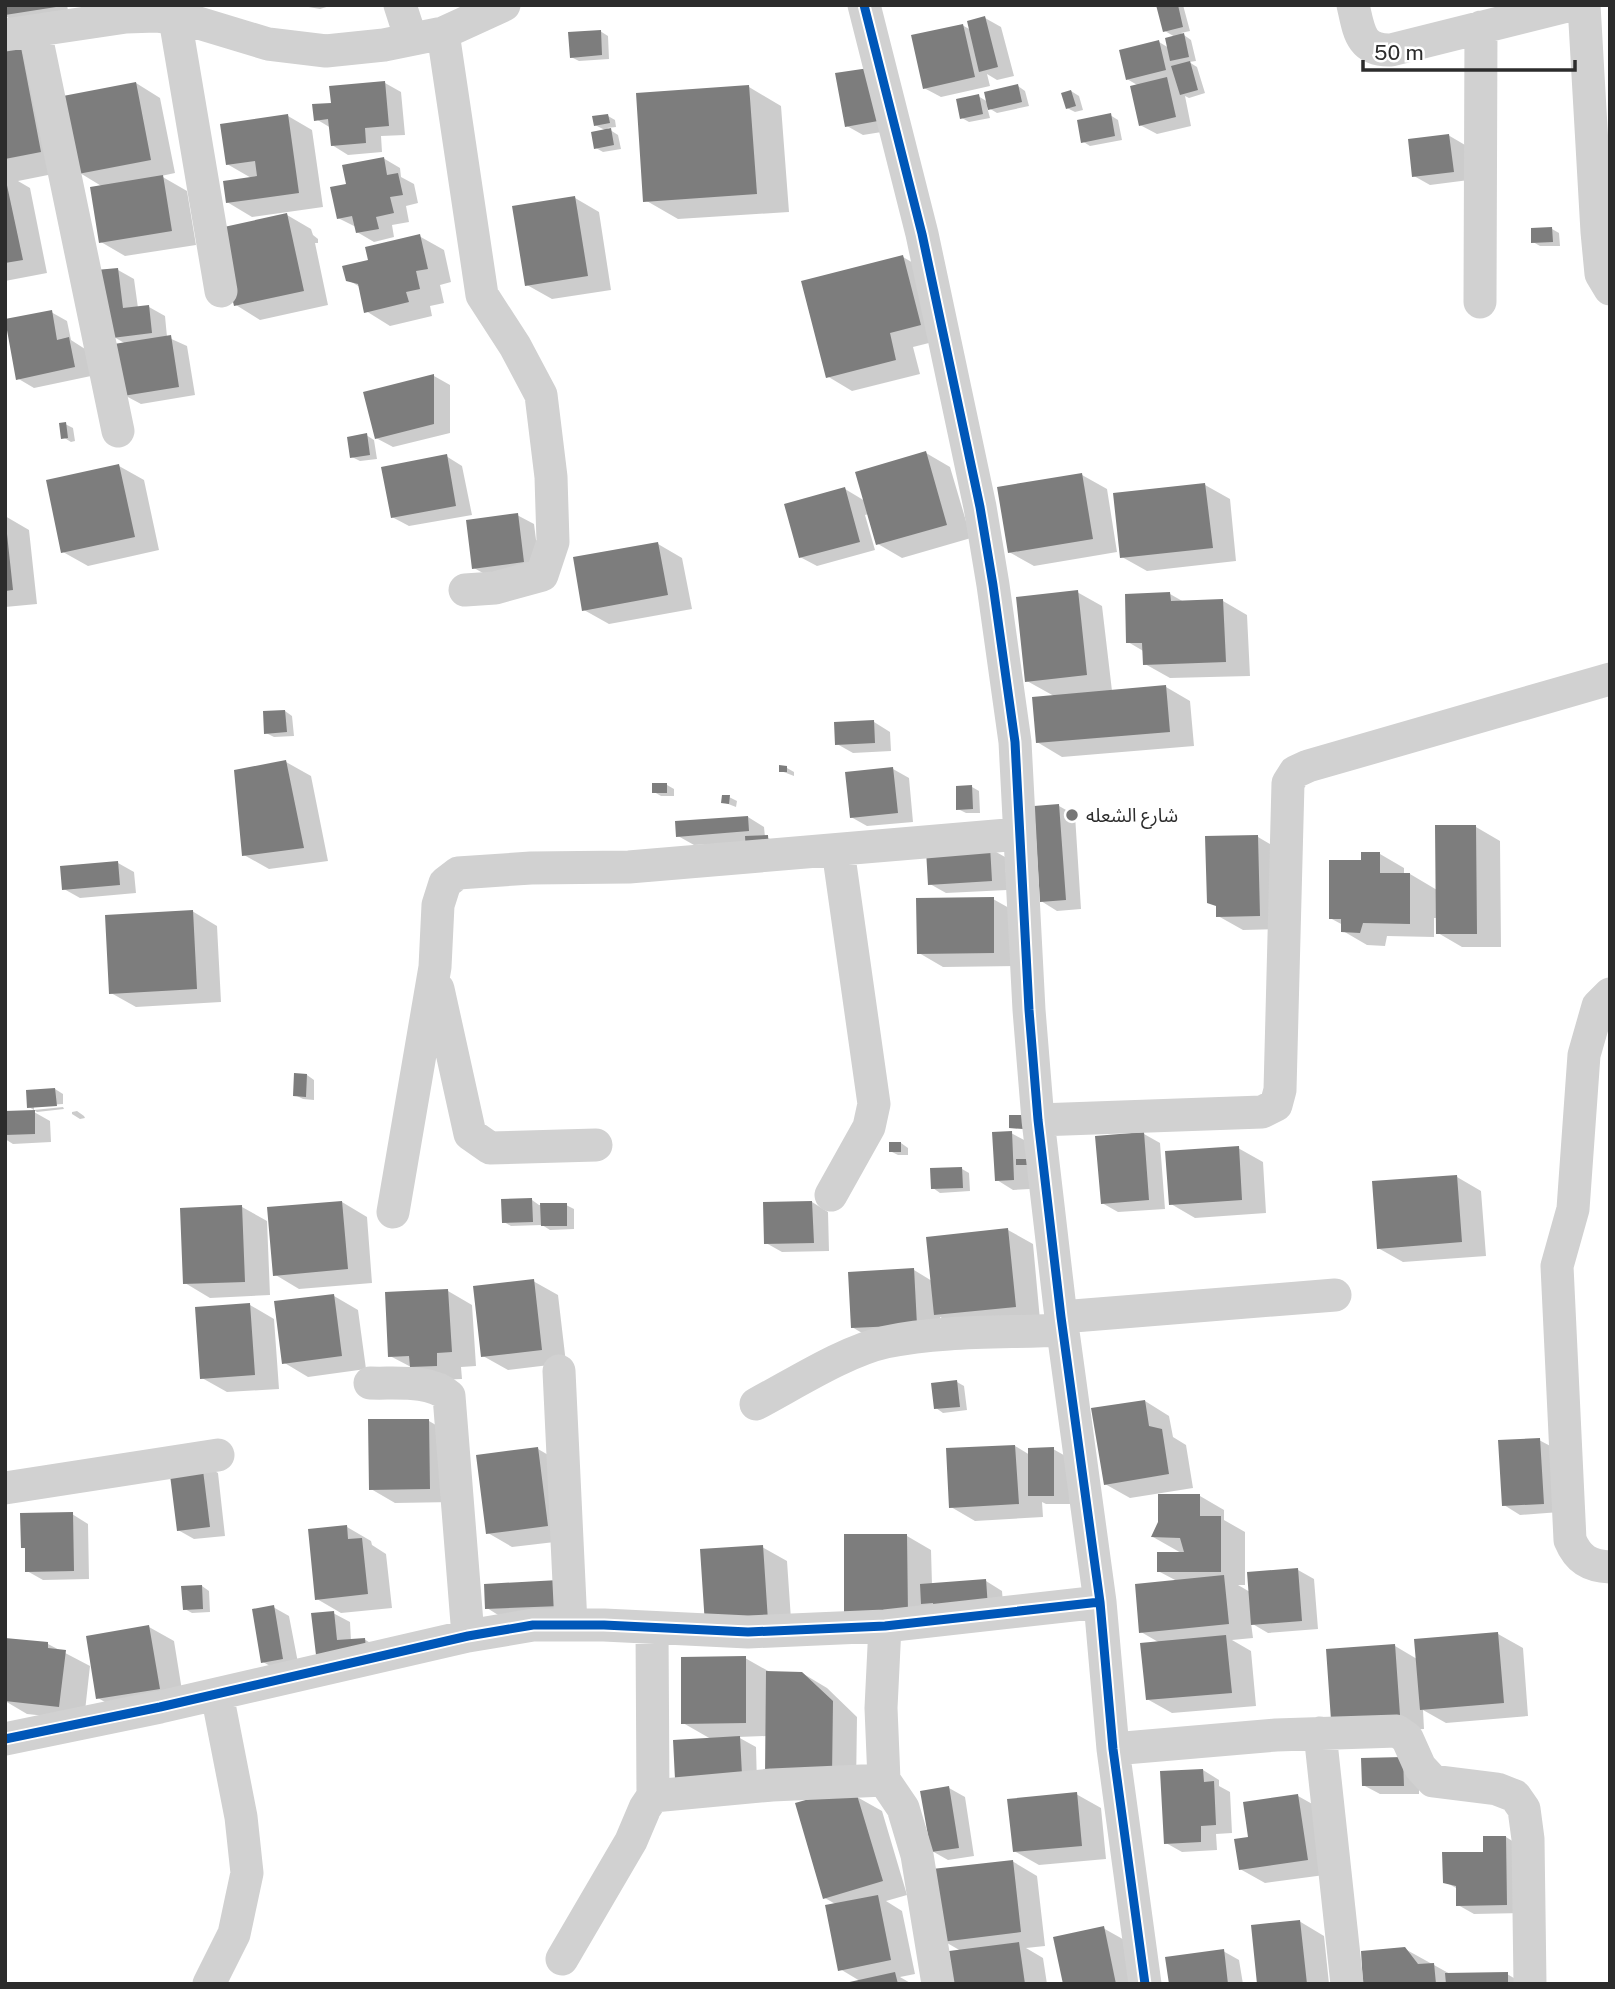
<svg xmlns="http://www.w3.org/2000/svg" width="1615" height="1989" font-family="'Public Sans','Noto Sans Arabic',sans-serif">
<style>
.shadow{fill:#0003}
.building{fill:#7d7d7d}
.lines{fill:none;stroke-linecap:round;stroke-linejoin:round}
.minor{stroke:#d1d1d1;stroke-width:33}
.cycleway-casing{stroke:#fff;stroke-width:13}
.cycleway{stroke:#0057b8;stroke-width:9}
.poi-dot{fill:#767676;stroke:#fff;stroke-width:2.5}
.labels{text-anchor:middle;stroke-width:7;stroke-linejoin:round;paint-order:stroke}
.poi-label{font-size:19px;fill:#2c2c2c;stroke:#fff;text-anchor:start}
</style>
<rect width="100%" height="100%" fill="#fff"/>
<path class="shadow" d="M5,5H67L69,16L19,24L5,16Z
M297,5H333L320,9Z
M1158,5H1183L1190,31L1181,33L1191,40L1196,61L1189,62L1197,67L1205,93L1189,98L1185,96L1191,126L1157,134L1140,125L1139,86L1127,79L1159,42L1169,48L1175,37L1165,31Z
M985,18L1001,27L1014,76L997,80L987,74L990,86L941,97L924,88L962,25L971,30Z
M600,31L608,36L609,59L579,61L571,57Z
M19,39L73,170L18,181L30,188L47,273L5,281V41Z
M868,69L894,130L863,135L847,126Z
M136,83L160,98L175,173L161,176L187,191L196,245L125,256L101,242L103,187L80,173Z
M385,83L401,92L405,135L381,136L382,152L348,155L332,145L331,128L316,119L333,104Z
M1018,86L1025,91L1029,106L997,113L987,107L990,118L969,122L962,118L978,96L988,102Z
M749,87L781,106L789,212L678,219L645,200Z
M1071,91L1079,96L1083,110L1075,112L1067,108Z
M1110,115L1118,120L1122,140L1090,146L1082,141Z
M288,116L312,130L323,207L252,217L227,202L253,179L227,164Z
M608,116L615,120L616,127L607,128L618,135L621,149L603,152L596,148L607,131L595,125Z
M1448,135L1465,145L1469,180L1430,185L1414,176Z
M383,158L400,168L401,177L414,184L418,203L406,206L409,222L392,225L394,237L374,242L357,232L356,227L338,218Z
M575,198L599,212L611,290L552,299L527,285Z
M287,215L311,229L313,235L318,239V243H315L328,305L260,320L236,305Z
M1552,229L1559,233L1560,246H1540L1533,242Z
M419,236L444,250L451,282L440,285L444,303L430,306L432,316L390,326L366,311L360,287L348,280Z
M903,257L927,271L945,339L913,347L920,374L852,391L827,376Z
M118,270L134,279L138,308L149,307L165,316L167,337L187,346L195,395L141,404L124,395L126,344L114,337Z
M51,312L67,321L71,340L85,349L91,376L34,388L17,378Z
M434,376L450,385V433L393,447L376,438L366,393Z
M65,424L73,428L75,441L71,442L63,437Z
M366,435L374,440L377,459L360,461L352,457Z
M926,453L950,467L971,538L902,558L878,544L869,514L865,515L875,550L817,566L800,557L845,489L865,501Z
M446,456L462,466L472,515L409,526L392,517Z
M119,466L144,480L159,550L88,566L63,552Z
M1082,475L1107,489L1117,552L1034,566L1009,552Z
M1205,485L1230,499L1236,561L1147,571L1122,557Z
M517,515L534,524L540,571L490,577L474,568Z
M5,516L29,530L37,604L5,607Z
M658,544L682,558L692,609L609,624L584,610Z
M1077,592L1102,606L1112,691L1166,687L1190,701L1194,746L1062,757L1037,742L1054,696L1027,681Z
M1170,594L1184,602L1223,601L1247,615L1250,676L1170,678L1145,664V652L1128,642Z
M285,711L292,716L294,736L274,737L266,733Z
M874,722L890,732L891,751L853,753L837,744Z
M286,762L311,776L328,861L269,869L244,855Z
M787,768L794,772V776L781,771Z
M893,769L909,778L913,822L867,826L851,817Z
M667,785L674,789V796H661L654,792Z
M972,787L979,791L980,813H966L958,809Z
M729,797L737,801L736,807L723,802Z
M1059,806L1075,815L1081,909L1057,911L1041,901Z
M748,817L764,827L765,837L775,841L694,845L678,836Z
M1476,827L1500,841L1501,947H1462L1438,933L1437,918H1434V937L1387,936L1385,946L1367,945L1343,931V925L1330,918L1363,862L1380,854L1404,868V874H1410L1437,890Z
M1258,837L1282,851L1284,929L1243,930L1218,916Z
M989,848L1005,857L1007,890L946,893L930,884Z
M118,863L134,872L136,893L80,898L64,889Z
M993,899L1018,913V966L943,967L919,953Z
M192,911L217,926L221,1002L136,1007L111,993Z
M307,1075L314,1080V1100L303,1099L295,1095Z
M55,1089L63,1094V1104L34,1106V1110L63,1107L64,1109L37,1112L29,1107Z
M77,1111L84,1116L85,1118L80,1119L72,1114V1112Z
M34,1112L50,1121L51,1142L13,1144L5,1139V1113Z
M1011,1133L1028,1142L1030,1189L1013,1190L997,1180Z
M1144,1134L1160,1143L1165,1209L1118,1212L1102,1203Z
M901,1143L908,1148V1155H898L890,1151Z
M1238,1148L1263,1162L1266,1213L1195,1218L1171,1204Z
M962,1169L969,1173L970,1191L940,1193L933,1188Z
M1457,1177L1481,1191L1486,1256L1403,1262L1378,1248Z
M532,1200L539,1205H566L574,1209V1229L550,1230L542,1225L511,1226L504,1222Z
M342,1202L367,1217L372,1283L299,1289L274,1274Z
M812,1202L828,1212L829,1251L782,1252L766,1243Z
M242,1207L267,1221L270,1295L210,1298L185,1283Z
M1008,1230L1033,1244L1040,1320L960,1328L940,1317L941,1338L877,1342L852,1327L914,1270L932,1281Z
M533,1281L558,1295L566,1363L508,1370L483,1356Z
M448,1291L472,1305L476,1366L461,1367L462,1379L436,1380L390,1356Z
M334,1296L358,1310L366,1369L308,1377L283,1362Z
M250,1305L274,1319L279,1389L227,1392L202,1378Z
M957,1382L964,1386L967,1410L943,1413L936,1408Z
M1145,1401L1169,1416L1173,1437L1186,1445L1193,1488L1130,1498L1105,1484Z
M429,1421L453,1435L454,1502L395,1503L371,1489Z
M1539,1440L1556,1449L1560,1512L1520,1515L1504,1505Z
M1015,1446L1030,1455L1053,1449L1069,1458L1070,1504H1046L1042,1502L1043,1517L975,1521L951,1507Z
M538,1449L562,1463L572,1540L512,1547L488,1533Z
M202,1464L218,1473L225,1536L194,1539L178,1530Z
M1200,1496L1224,1510V1520L1245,1532V1585H1238L1250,1592L1298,1570L1314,1579L1318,1629L1268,1633L1251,1623L1253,1638L1232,1640L1251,1651L1256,1706L1172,1713L1147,1699L1160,1643L1141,1632L1177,1581L1158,1571L1183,1554L1153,1537Z
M72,1514L88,1524L89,1579L43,1580L27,1571V1549L22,1547Z
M347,1527L371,1541L372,1545L386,1554L392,1608L341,1613L317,1599Z
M907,1536L931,1550L932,1585L986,1581L1002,1591L1004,1616L870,1630Z
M762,1547L787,1561L792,1634L731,1639Z
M559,1582L576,1615L503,1618L487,1608Z
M202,1586L209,1591L210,1612L192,1613L185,1609Z
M273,1607L289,1616L299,1668L279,1671L263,1662Z
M333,1613L350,1622L351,1641L364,1639L380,1649L333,1664Z
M149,1627L174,1641L184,1703L122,1712L98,1698Z
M1498,1634L1523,1648L1528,1716L1446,1723L1423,1710L1424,1729L1358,1733L1395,1646L1417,1659Z
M5,1639L48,1644L90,1666L84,1720L27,1714L5,1701Z
M745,1658L770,1672L802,1673L827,1688L857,1717L856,1788L767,1736L738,1737L756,1747L757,1784L693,1787L711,1739L683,1723Z
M1363,1760L1419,1769V1794H1380L1363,1785Z
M1203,1770L1219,1780V1786L1230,1792L1232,1833L1216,1834L1217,1850L1182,1852L1166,1843Z
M949,1788L965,1797L974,1856L948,1860L932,1851Z
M1076,1794L1101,1808L1106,1859L1039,1865L1014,1851Z
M1298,1796L1323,1810L1332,1874L1265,1883L1240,1869L1250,1839Z
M857,1797L882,1811L907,1895L886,1901L902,1911L915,1974L900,1977L912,1984H847L860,1981L840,1969L837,1905L825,1898Z
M1506,1837L1522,1847L1523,1913L1474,1914L1458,1905V1889L1445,1882Z
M1012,1861L1037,1876L1045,1946L1026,1948L1043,1958L1047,1984H955L961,1951L942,1940Z
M1299,1921L1324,1936L1329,1984H1259Z
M1103,1928L1128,1942L1137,1984H1065Z
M1405,1949L1452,1975L1507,1974L1524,1984H1365Z
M1223,1951L1239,1960L1243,1984H1171Z"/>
<path class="building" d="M5,5H56V7L5,15Z
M1156,5H1178L1183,27L1163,32Z
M985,16L998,67L979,72L967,21Z
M963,24L975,77L923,89L911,35Z
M601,30L602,55L570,58L568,32Z
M1184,33L1189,57L1170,61L1165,38Z
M19,37L41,152L5,159V39Z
M1159,40L1166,70L1126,80L1119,50Z
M1190,61L1198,90L1180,95L1171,66Z
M869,68L878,121L845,127L835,73Z
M1167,77L1176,117L1139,126L1130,86Z
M385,81L389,126L365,128L366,143L331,146L328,119L314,121L312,104L331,103L329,86Z
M136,82L151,160L78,174L63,96Z
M1018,84L1022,102L988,110L984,92Z
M749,85L757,194L643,202L636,93Z
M1071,90L1076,106L1066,109L1061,93Z
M979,94L983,114L960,119L956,99Z
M1111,113L1115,136L1081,143L1077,120Z
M288,114L299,193L226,203L223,181L257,176L255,161L226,165L220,124Z
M608,114L610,123L594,126L592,116Z
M611,128L614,145L594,149L591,132Z
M1449,134L1454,172L1412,177L1408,139Z
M384,157L387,175L398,173L403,195L390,197L394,213L376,217L379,229L356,233L352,216L337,219L330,187L346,184L342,165Z
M163,175L172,231L99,243L90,187Z
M5,176L23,260L5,263Z
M575,196L588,276L525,286L512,206Z
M287,213L304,291L234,306L223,258L224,227Z
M1552,227L1553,242L1531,243V228Z
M420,234L428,269L416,271L420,289L406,292L409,302L364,313L358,284L346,281L342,266L368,260L365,247Z
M903,255L921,325L890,333L896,360L826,378L801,281Z
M118,268L123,308L149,305L152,333L112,338L96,270Z
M52,310L57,340L69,337L75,367L16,380L5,319Z
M171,335L179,387L123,396L114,344Z
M434,374V424L375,439L363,392Z
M66,422L68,438L61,439L59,423Z
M367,433L370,455L350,458L347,437Z
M926,451L947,525L876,545L855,472Z
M447,454L456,506L391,518L381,467Z
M119,464L135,537L61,553L46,480Z
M1082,473L1093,539L1008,553L997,487Z
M1205,483L1213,548L1120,558L1113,493Z
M845,487L860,542L799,558L784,504Z
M518,513L524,562L472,569L466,520Z
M5,534H7L13,590L5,591Z
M658,542L668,595L582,611L573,557Z
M1078,590L1087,675L1025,682L1016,597Z
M1170,592L1171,601L1223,599L1226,662L1143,665L1142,643H1126L1125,594Z
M1166,685L1170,732L1036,743L1032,697Z
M285,710L287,732L264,734L263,711Z
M874,720L875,743L835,745L834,722Z
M286,760L304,848L242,856L234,770Z
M779,765L787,766V772H779Z
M893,767L898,813L850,818L845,772Z
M652,783H667V793H652Z
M972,785L973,809L956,810V786Z
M722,795H730L729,804L721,803Z
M1059,804L1066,900L1040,902L1034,806Z
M748,816L749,831L676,837L675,821Z
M1435,825H1476L1477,934H1436Z
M768,835L769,851L746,853L745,836Z
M1258,835L1260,916L1216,917V906L1207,903L1205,836Z
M990,846L992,881L928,885L926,850Z
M1361,852H1380V873H1410V924L1363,923L1360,933L1341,932V919H1329V860H1361Z
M118,861L120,885L62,890L60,866Z
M994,897V953L917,954L916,898Z
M193,910L197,989L109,994L105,915Z
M294,1073L307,1074L306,1097L293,1096Z
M55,1088L57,1106L27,1108L26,1090Z
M35,1110V1134L5,1135V1111Z
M1009,1115H1024L1023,1129L1009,1128Z
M1012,1131L1014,1180L995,1181L992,1132Z
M1144,1132L1149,1200L1101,1204L1095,1136Z
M889,1142H901V1152H889Z
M1239,1146L1242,1200L1169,1205L1165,1151Z
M1016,1159H1028V1165H1016Z
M962,1167L963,1188L931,1189L930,1168Z
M1457,1175L1462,1242L1377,1249L1372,1181Z
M532,1198L533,1222L502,1223L501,1199Z
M342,1201L348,1269L273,1276L267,1207Z
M812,1201L814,1243L764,1244L763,1202Z
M540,1203H567V1226H541Z
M242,1205L245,1282L183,1284L180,1208Z
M1008,1228L1016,1307L934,1315L926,1237Z
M914,1268L917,1325L851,1328L848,1272Z
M534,1279L542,1350L481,1357L473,1286Z
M448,1289L452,1352L437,1353V1366L410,1367L409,1356L388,1357L385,1292Z
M334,1294L342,1356L282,1364L274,1301Z
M250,1303L255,1375L200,1379L195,1307Z
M957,1380L960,1407L934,1409L931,1383Z
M1145,1400L1149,1426L1162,1429L1169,1474L1104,1485L1091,1408Z
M368,1419H429L430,1489L369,1490Z
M1540,1438L1544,1504L1502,1506L1498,1440Z
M1015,1445L1019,1504L949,1508L946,1448Z
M538,1447L548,1526L486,1534L476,1455Z
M1054,1447V1496H1028V1448Z
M202,1462L210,1527L177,1531L170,1475Z
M1158,1494H1200V1516H1221V1572H1157V1552H1184L1180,1538L1151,1537L1158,1522Z
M73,1512L74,1571L25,1572V1548H21L20,1513Z
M347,1525L348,1539L362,1538L368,1594L315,1600L308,1529Z
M844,1534H907L908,1616H844Z
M763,1545L768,1621L705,1625L700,1549Z
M1298,1568L1302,1621L1251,1625L1247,1572Z
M1224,1575L1229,1624L1139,1633L1135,1584Z
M986,1579L988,1608L934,1612L933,1603L921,1604L920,1584Z
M559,1580L560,1606L485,1609L484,1584Z
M202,1585L203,1609L183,1610L181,1586Z
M274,1605L283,1659L261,1663L252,1609Z
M334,1611L337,1640L365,1638L366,1650L316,1655L311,1613Z
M149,1625L160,1689L96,1699L86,1636Z
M1498,1632L1504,1703L1420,1710L1414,1639Z
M1226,1635L1232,1693L1146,1700L1140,1643Z
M5,1638L48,1642V1648L66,1650L59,1707L5,1701Z
M1395,1644L1400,1715L1331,1720L1326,1649Z
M746,1656V1723L681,1724V1657Z
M766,1671L802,1672L833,1701L832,1775H765Z
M740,1736L742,1775L675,1779L673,1740Z
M1403,1757L1404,1786H1362L1361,1758Z
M1203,1769L1204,1782L1214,1781L1216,1825L1201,1826V1842L1164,1844L1160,1771Z
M949,1786L959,1848L931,1852L920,1791Z
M1077,1792L1082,1846L1013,1852L1007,1799Z
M827,1794L857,1795L883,1881L823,1899L795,1803Z
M1298,1794L1308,1860L1239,1870L1234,1839L1248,1837L1243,1802Z
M1483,1836H1506L1507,1905L1456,1906V1886L1443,1883L1442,1852H1483Z
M1013,1860L1021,1932L941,1942L932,1869Z
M878,1895L891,1960L838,1971L825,1905Z
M1300,1920L1307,1984H1257L1251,1925Z
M1104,1926L1116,1984H1063L1053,1937Z
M1019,1942L1025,1984H953L949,1951Z
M1405,1947L1418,1964L1434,1963L1436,1984H1363L1361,1951Z
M1224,1949L1228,1984H1169L1165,1957Z
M895,1972L898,1984H845V1983Z
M1508,1972V1984H1446L1445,1973Z"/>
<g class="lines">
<path class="minor" d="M400,5L411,39
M864,5L922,234L980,507L993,585L1015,742L1029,1010L1038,1120L1061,1317L1100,1602L1113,1749L1145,1984
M1353,5C1359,31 1360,51 1391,50L1571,5
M1584,5L1597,232L1601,274L1610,289
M175,19L221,291
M35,31L118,431
M443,33L482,295L515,346L541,395L551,477L553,542L542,575L495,588L465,590
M5,35L126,17L156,16L192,21L268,44L326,51L384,45L443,33L504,5
M1480,302L1481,27
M438,989L470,1134L490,1148L596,1145
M1610,994L1598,1006L1584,1055L1573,1209L1557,1266L1570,1540C1578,1559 1589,1566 1610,1567
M1038,1120L1262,1112L1276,1105L1280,1090L1288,783L1295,772L1308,766L1610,679
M831,1195L869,1127L874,1104L838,850
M393,1212L435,967L438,905L445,883L458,873L531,868L629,867L1019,834
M1061,1317L1335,1295
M559,1371L571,1625
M370,1383C395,1384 429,1379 449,1396L468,1636
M756,1404C794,1384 845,1351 886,1342C943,1330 1005,1333 1063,1330
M5,1488L218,1455
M885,1626L881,1708L884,1780L903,1808L917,1855L938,1984
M652,1628L653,1796
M1320,1733L1347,1984
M5,1739L160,1707L468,1636L533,1625H604L748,1632L885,1626L1100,1602
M1113,1749L1276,1735L1397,1731L1407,1738L1420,1767L1433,1781L1497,1789L1515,1796L1524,1809L1528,1839L1530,1984
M562,1959L631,1841L645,1808L653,1796L772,1785L884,1780
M209,1984L234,1934L247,1873L241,1817L217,1694"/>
<defs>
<path id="cycleway" d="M864,5L922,234L980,507L993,585L1015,742L1029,1010L1038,1120L1061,1317L1100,1602L1113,1749L1145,1984
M5,1739L160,1707L468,1636L533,1625H604L748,1632L885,1626L1100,1602"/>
</defs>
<use href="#cycleway" class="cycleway-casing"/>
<use href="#cycleway" class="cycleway"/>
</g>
<circle class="poi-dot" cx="1072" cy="815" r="7"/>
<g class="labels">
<g class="poi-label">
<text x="1086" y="822">شارع الشعله</text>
</g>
</g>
<rect width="1615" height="1989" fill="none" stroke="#2c2c2c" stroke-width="14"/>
<path d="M1363 60v10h212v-10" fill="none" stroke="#2c2c2c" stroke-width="3.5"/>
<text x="1374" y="60" font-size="21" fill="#2c2c2c" stroke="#ffffff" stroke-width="5" paint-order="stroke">50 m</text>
</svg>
